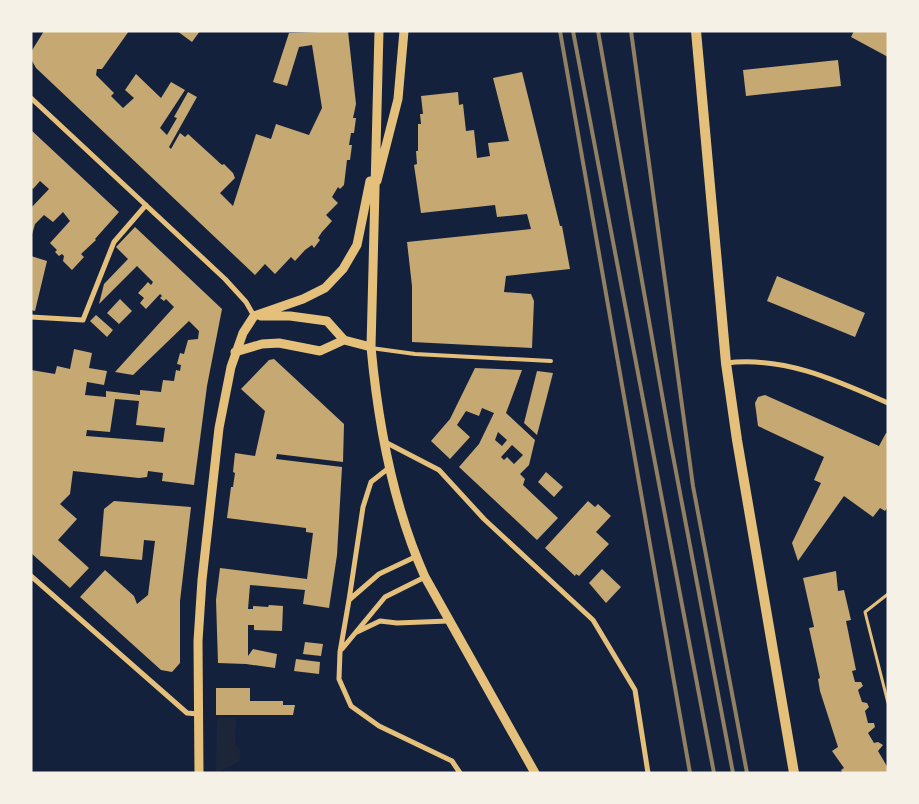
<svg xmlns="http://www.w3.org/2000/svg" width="919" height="804" font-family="'Roboto Condensed',sans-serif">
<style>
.green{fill:#1d2539}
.building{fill:#c6a872;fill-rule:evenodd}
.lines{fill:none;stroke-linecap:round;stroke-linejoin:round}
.path{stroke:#e5c07b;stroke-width:3}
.service{stroke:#e5c07b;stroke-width:4}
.minor{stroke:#e5c07b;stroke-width:5}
.tertiary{stroke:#e5c07b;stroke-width:9}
.secondary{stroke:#e5c07b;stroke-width:10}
.rail{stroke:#918062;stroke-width:4}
</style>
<rect width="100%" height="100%" fill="#14213d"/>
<path class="green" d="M217,718H236L235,745L241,750L239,762L216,773Z"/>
<path class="building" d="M44,31H129L102,69H97L96,75L114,93L111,96L123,108L134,98L125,90L136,74L161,98L171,82L185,90L160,128L167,135L177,118L174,117L188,92L197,97L169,147L171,149L180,133L185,137L188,134L222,165L224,164L233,173L235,178L220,193L233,206L256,134L271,139L276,124L309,135L322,108L312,45L299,47L287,86L273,82L289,33L348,31L356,104L353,118H356L354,133H351L349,145H352L350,160H347L344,185L340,189L338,187L332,197L338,203L326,215L332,221L322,232L318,238L320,240L314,248L312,245L305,250L295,261L291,257L275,274L265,264L255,275L36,68L31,59V52Z
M177,31H200L192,42Z
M854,31H888V57L851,37Z
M838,60L841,86L746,96L743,70Z
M522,72L560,226H562L570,269L506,276L504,292L531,294L534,301L532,348L412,342V286L407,242L531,229L527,214L497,217L495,205L421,213L414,165L417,164L416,151H418V124H421L420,114H423L421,96L458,92L459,105L463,104L466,131L474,130L477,158L490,156L488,143L509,141L493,78Z
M31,130L119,212L95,239L96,240L81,254L84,257L72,270L63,261L64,256L62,254L59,256L55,252L57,250L50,243L70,221L63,212L53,222L44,215L35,224L31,238V208L49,189L40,181L33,189L31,187Z
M135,227L222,309L207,386L194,485L162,481L163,473L148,471L147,477L139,478L73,471L70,494L60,504L77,519L58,540L89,568L70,588L31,553V370L55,374L57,366L70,369L74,349L92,353L89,368L107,371L104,385L87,382L85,395L106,397V391L140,395V390L161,392L163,380L174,381L176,370L180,371L181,365L177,364L180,353L184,354L188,340L198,339L199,331L189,321L133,375L115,372L174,307L166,299L164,301L160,298L162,296L160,294L146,309L140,303L144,298L138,293L148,282L151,285L153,282L137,266L99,304L104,284L128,259L116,247ZM115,399L139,401L136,425L165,428L163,442L86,436L87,430L110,432Z
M31,256L47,261L35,311L31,310Z
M777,276L865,313L855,337L767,301Z
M120,299L132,311L119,324L107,313Z
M96,315L113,330L107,337L90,321Z
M274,359L344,424L343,462L277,454L276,459L342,467L337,555L329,608L303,604L305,590L250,585L248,609H253V606L268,607L269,605L283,606L282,631L254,630V625H248V656L253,649L277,654L275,668L246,664L218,663L216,600L220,568L307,579L313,533L306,532V528L227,518L231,487H233L235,473L233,472L235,453L255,456L265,411L241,389L269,360Z
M475,368L522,370L506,413L535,440L529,465L520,474L525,479L523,485L558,518L537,540L459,467L479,444L494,413L482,408L479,416L466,411L457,425L470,437L450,459L431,441L450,419ZM498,432L507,440L502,446L495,440ZM512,445L523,455L514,464L507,457L504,460L501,457Z
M537,371L553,373L537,435L524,423Z
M765,395L879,446L886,433L888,434V507L885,511L880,508L873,517L844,496L798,561L792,543L821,483L814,480L824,457L758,426L755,403L758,397Z
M546,472L563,487L554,497L538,482Z
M114,501L191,507L180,601V663L172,672L161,670L80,597L105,570L134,596L137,604L148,595L155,541L144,540L142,560L100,556L104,509Z
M588,501L595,507L598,504L611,516L596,532L609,544L579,576L576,574L575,576L545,548Z
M602,569L621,587L606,603L589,583Z
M836,571L838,591L844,590L851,620L846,621L856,670L852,671L855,682H861L863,686L858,690L862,702L867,703L869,707L865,711L868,723H874L875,727L868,733L874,743L878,742L883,745L878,751L888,768V773H843L841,770L844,768L832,751L838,747L820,691L818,679L820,678L809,628L814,627L803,578Z
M305,642L323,644L321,656L303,654Z
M296,659L320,662L319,674L294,671Z
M216,688H250V701H283V705H295L293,715H216Z"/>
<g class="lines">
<path class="path" d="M888,594L865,612L888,703"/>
<path class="service" d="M371,348L415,354L551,361"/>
<path class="minor" d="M31,98L225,279L246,302L254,316
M31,317L83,320L114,242L146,205
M726,363C784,356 836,380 888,403
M385,442L439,470L484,519L593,620L635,690L648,773
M415,557L379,574L349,600L340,652L339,679L351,706L379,726L452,761L460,773
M31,576L187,713L198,714
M349,600L363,507L371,482L390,467
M357,632L380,621L397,623L448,621
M342,649L385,597L425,577"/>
<path class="tertiary" d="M379,31L371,347C378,423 394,508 425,577L535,773
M377,181L398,99L404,31
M261,316H290L327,321L344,340L371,347
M235,352L262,344L279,343L320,351L344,340
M199,773L198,641L202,580L219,428L231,367L243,333L254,316L303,299L325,288L343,269L357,245L370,181"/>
<path class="secondary" d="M696,31L726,363L737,440L794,773"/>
<path class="rail" d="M560,31L690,773
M573,31L714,773
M598,31L670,440L733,773
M631,31L693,486L747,773"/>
</g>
<rect width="919" height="804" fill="none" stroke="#f6f1e7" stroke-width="65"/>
</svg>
